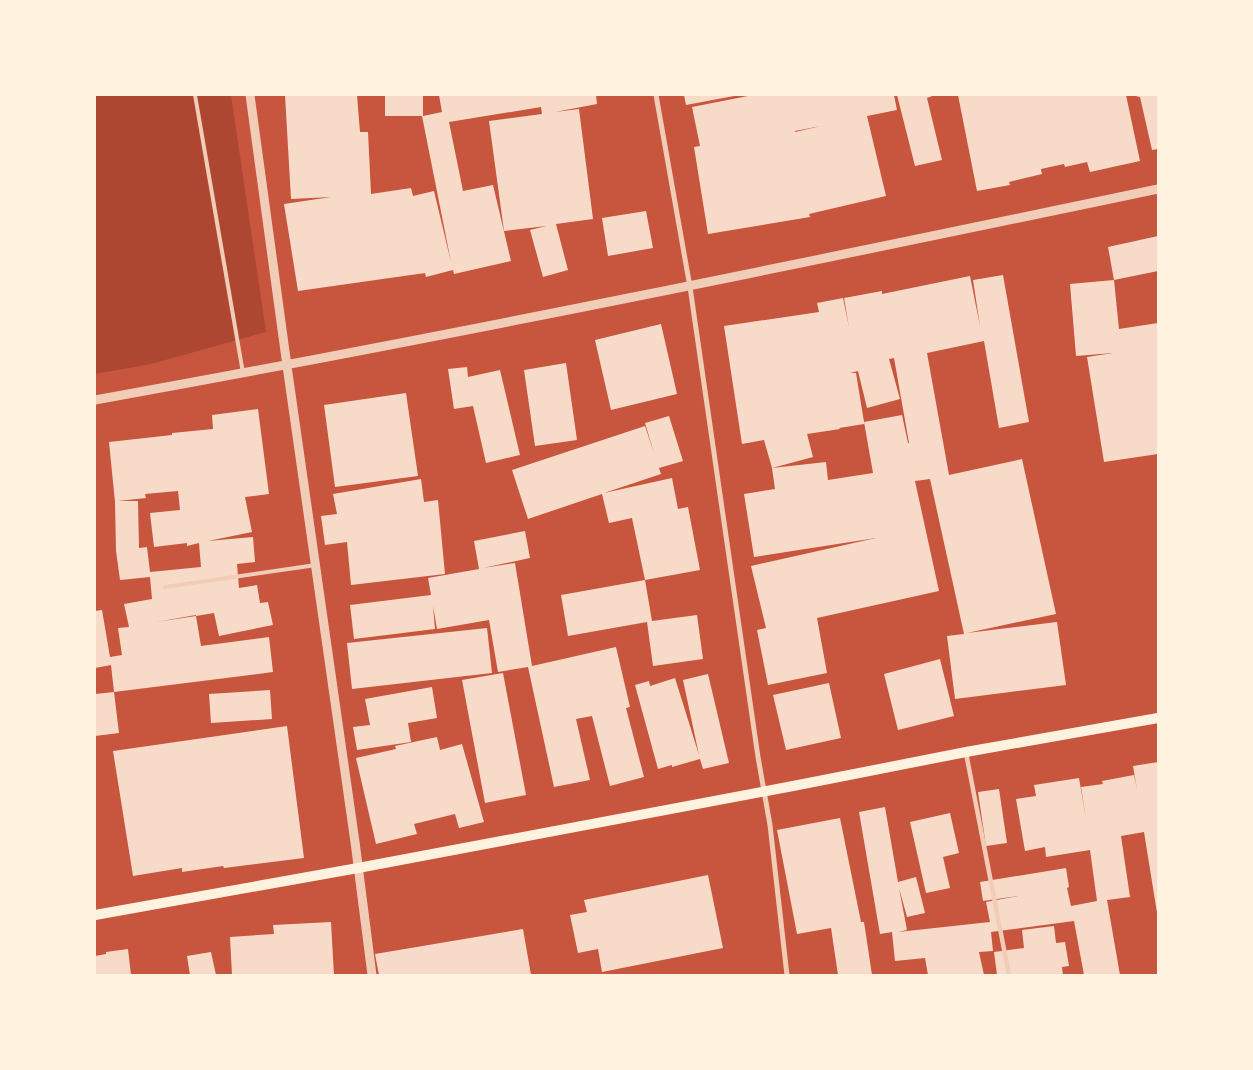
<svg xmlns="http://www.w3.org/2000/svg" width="1253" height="1070" font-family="Overpass,sans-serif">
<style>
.green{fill:#ae4732}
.building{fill:#f7dbc8;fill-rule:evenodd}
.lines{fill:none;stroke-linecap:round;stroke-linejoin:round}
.service{stroke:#f1ccb7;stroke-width:4}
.pedestrian{stroke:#f1ccb7;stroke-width:4.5}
.minor{stroke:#f1ccb7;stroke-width:5}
.tertiary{stroke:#f1ccb7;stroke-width:9}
.secondary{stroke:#fff3e0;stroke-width:10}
</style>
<rect width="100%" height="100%" fill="#c8553d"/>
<path class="green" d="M95,95H231L266,332L151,364L95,374Z"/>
<path class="building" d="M285,95H357L360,132H368L371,194L411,188L413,196L434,191L451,262L422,116H385V95H423V116L442,112L439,95H596L597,104L555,112L579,109L593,219L556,224L568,270L543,277L530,230L546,226L504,231L489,121L542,114L541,107L449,122L463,191L493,185L511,261L454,274L453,270L426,277L425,273L298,291L284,204L331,197L291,199Z
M684,95H734V96L686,105Z
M753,95H894L897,110L867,116L886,196L809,214L810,217L708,234L694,147L700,146L692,107ZM821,126L795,132V131Z
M897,95H935L927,98L942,160L915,166Z
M958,95H1126L1140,161L1090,172L1087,162L1065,167L1064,164L1041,169L1042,174L1009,182L1010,185L977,191Z
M1131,95H1158V149L1152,150L1140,97Z
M646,211L653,248L608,256L602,218Z
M1158,236V271L1114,280L1108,247Z
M1003,275L1029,422L999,428L984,341L927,353L949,475L1022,459L1056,614L967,633L1057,622L1066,685L955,699L947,636L964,634L930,479L915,481L939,591L817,618L827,673L768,685L757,630L766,628L751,566L876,538L754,557L744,494L775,489L772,468L764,440L742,444L724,326L819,312L817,303L843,298L849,327L844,298L882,291V294L970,276L980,326L973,280ZM894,358L909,443H908L902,415L864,422L856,373H850L858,371L867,408L900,399L889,359ZM864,422L873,473L828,480L826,462L772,468L813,457L807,434L840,429L839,428L864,424Z
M1114,280L1119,329L1158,323V454L1104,462L1087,357L1113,353L1076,356L1070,284Z
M661,324L677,394L611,410L595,340Z
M566,363L577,440L535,446L524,370Z
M467,367L468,377L500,370L520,455L486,463L473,406L454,409L448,369Z
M406,393L418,476L335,487L324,405Z
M258,409L269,494L245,497L252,532L208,541L253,537L255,562L237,564L239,588L257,585L260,603L268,602L273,625L219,636L214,613L196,616V615L156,622L196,616L201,646L269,637L273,672L114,692L111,665L95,668V611L102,610L110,657L122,655L118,628L129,627L124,604L152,599L150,577L120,580L116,551L115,502L109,442L172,435V433L213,429L212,415ZM178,491L180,510L150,513L154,547L187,543V546L199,543L201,567L150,572L147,547L139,548L138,501H118L146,498L145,494Z
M669,416L683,461L659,468L661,474L604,493L672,478L678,509L688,507L700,570L645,580L632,518L609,523L602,494L528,519L512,470L645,426L654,453L645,423Z
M421,479L424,502L438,500L445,574L351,585L347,542L325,545L321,516L337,514L333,494Z
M525,531L530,558L483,568L515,563L532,666L616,647L630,707L626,708L644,777L610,786L592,716L576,719L590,780L554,787L528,667L498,672L489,620L437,629L433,606L435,629L354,639L350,605L431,595L428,578L479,569L474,541Z
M645,580L652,621L697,615L703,659L653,666L647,622L568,636L561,595Z
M487,628L492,673L352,689L347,643Z
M940,659L954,716L898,730L884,674Z
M503,673L526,795L485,803L462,680Z
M708,674L729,763L703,769L700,759L672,767V765L658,769L635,685L649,681L650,686L675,678L699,755L683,680Z
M829,683L841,738L786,750L773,695Z
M432,687L437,718L408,723L411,742L357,750L353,727L370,725L365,699Z
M270,690L272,719L211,723L209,694Z
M114,692L119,733L95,736V694Z
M287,726L304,858L224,868L223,866L182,872V868L133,876L113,751Z
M437,737L440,750L462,744L484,822L459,828L455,814L414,824L417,834L376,844L356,758L396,749L395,746Z
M1158,762V919L1144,832L1121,836L1130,897L1107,900L1120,975H1084L1074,921L991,932L993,951L979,952L984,975H928L925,958L895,961L892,932L880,934L859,812L885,807L898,882L916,877L925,913L907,917L899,888L907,930L898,932L990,922L986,902L1018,896L983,901L980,882L1066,868L1069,887L1067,888L1071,906L1097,901L1090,850L1046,857L1045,847L1025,851L1016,799L1036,796L1034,785L1079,778L1086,819L1081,787L1103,784L1102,781L1134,775L1137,790L1133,766Z
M999,789L1007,843L986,846L978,792Z
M950,813L959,853L943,857L950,888L926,893L910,822Z
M840,818L861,922H864L872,975H838L831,928L797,934L777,830Z
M708,875L723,948L602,972L598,949L578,953L570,915L587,912L584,900Z
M331,922L334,975H232L230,937L274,934L273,925Z
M1054,926L1056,943L1065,942L1069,966L1062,967L1063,975H997L994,952L1024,948L1022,930Z
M523,929L531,975H379L375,954Z
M128,949L131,975H95V956L106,954V952Z
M211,952L216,975H190L187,956Z"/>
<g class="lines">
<path class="service" d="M195,95L243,373
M165,587L316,565"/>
<path class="pedestrian" d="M966,753L1009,975"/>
<path class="minor" d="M656,95L690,287L758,757L770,825L787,975"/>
<path class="tertiary" d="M250,95L287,366L355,842L372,975
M95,400C451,336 804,263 1158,189"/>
<path class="secondary" d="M95,915L358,868L793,786L966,752L1158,718"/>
</g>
<rect width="1253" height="1070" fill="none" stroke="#fff3e0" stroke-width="192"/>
</svg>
